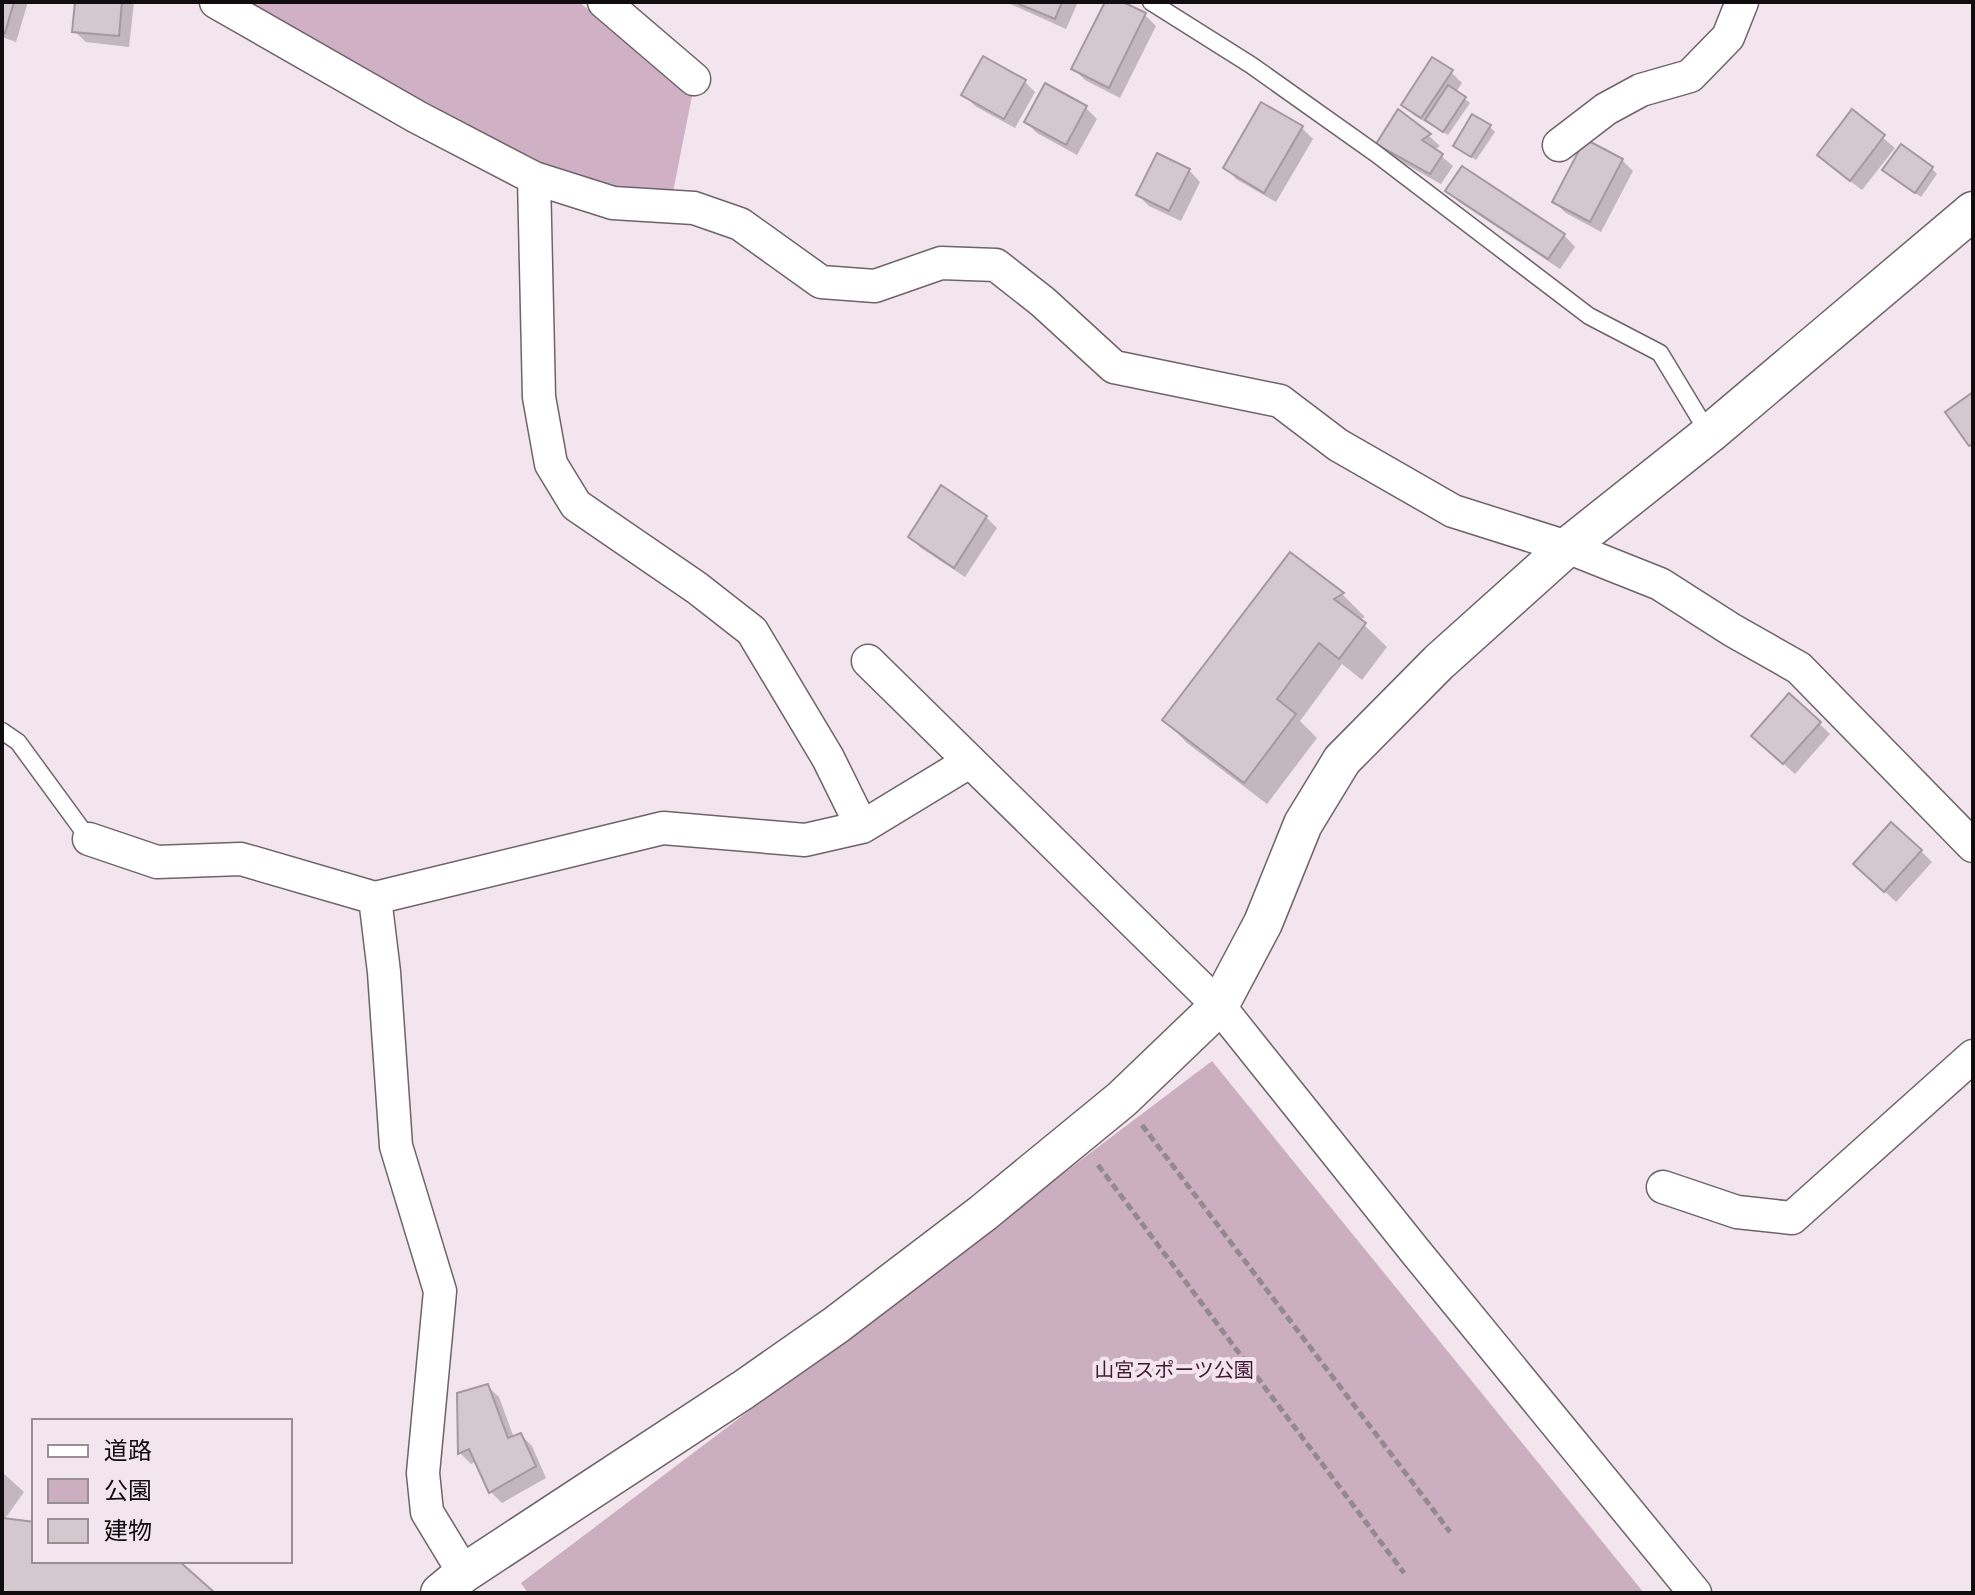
<svg xmlns="http://www.w3.org/2000/svg" width="1975" height="1595" font-family="'Noto Sans','Noto Sans JP',sans-serif">
<style>
.green{fill:#cbafc1}
.forest{fill:#d0b0c4}
.shadow{fill:#0003}
.building{fill:#d4c8cf;stroke:#a499a0;stroke-width:2}
.lines{fill:none;stroke-linecap:round;stroke-linejoin:round}
.service-casing{stroke:#6e636a;stroke-width:19}
.minor-casing{stroke:#6e636a;stroke-width:35}
.tertiary-casing{stroke:#6e636a;stroke-width:41}
.path{stroke:#938a8f;stroke-width:5;stroke-dasharray:8 4;stroke-linecap:butt}
.service{stroke:#fff;stroke-width:16}
.minor{stroke:#fff;stroke-width:32}
.tertiary{stroke:#fff;stroke-width:38}
.labels{text-anchor:middle;stroke-width:8;stroke-linejoin:round;paint-order:stroke}
.park-label{font-size:20px;fill:#421836;stroke:#f2e5ed}
</style>
<rect width="100%" height="100%" fill="#f2e5ed"/>
<path class="green" d="M1212,1061L1644,1593H528L521,1583Z"/>
<path class="forest" d="M248,2H579L692,96L673,192L610,186L539,166Z"/>
<path class="shadow" d="M2,2H28L16,42L2,37Z
M77,2H134L129,47L86,42L74,31Z
M1006,2H1078L1066,29Z
M1107,2H1119L1145,15L1156,26L1120,98L1085,80L1074,69Z
M1451,72L1462,83L1456,92L1470,103L1448,135L1415,116L1404,105Z
M1024,81L1035,92L1015,128L975,106L964,95Z
M1262,105L1302,128L1313,139L1276,202L1236,179L1225,167Z
M1086,108L1097,119L1077,155L1037,133L1026,122Z
M1398,112L1429,136L1440,146L1434,150L1453,166L1441,184L1389,155L1378,144Z
M1852,112L1895,148L1862,190L1830,166L1819,155Z
M1490,127L1495,132L1476,160L1460,150Z
M1622,160L1633,171L1601,232L1566,213L1554,202Z
M1932,169L1937,174L1921,197L1890,175Z
M1189,170L1200,182L1181,221L1149,206L1138,195Z
M1448,191L1564,235L1575,247L1560,269L1459,202Z
M986,517L997,528L965,577L921,548L910,537Z
M1290,554L1343,595L1365,617L1359,620L1387,647L1362,680L1342,664L1300,721L1317,738L1267,804L1187,743L1165,720Z
M1819,723L1830,734L1795,774L1765,747Z
M1921,851L1932,862L1896,902L1867,875Z
M487,1386L499,1397L514,1438L521,1435L532,1446L546,1478L502,1503L491,1492L477,1461L471,1464L460,1453Z
M2,1472L24,1492L4,1520L34,1524V1561H176L212,1593H2Z"/>
<path class="building" d="M2,2H14L5,33L2,32Z
M75,2H122L119,36L72,32Z
M1014,2H1062L1055,19Z
M1105,2H1123L1146,13L1109,88L1071,69Z
M983,56L1026,80L1004,119L961,95Z
M1432,57L1453,70L1421,118L1401,105Z
M1045,83L1087,106L1066,145L1024,122Z
M1448,85L1466,97L1443,132L1425,120Z
M1261,102L1303,126L1264,193L1223,168Z
M1398,109L1431,134L1422,140L1443,154L1430,174L1376,144Z
M1852,109L1885,135L1850,181L1817,155Z
M1472,114L1491,125L1471,157L1453,146Z
M1585,139L1623,159L1590,222L1552,202Z
M1901,144L1933,167L1915,193L1882,170Z
M1157,153L1190,169L1169,211L1136,195Z
M1462,166L1565,234L1548,259L1445,191Z
M1973,392V444L1969,446L1945,412Z
M941,485L987,516L954,568L908,537Z
M1290,552L1344,593L1334,599L1366,623L1339,659L1319,643L1277,699L1296,714L1244,783L1162,720Z
M1789,693L1821,722L1783,764L1751,736Z
M1891,822L1922,850L1884,892L1853,864Z
M488,1384L508,1438L521,1433L536,1466L489,1493L469,1449L458,1454L457,1393Z
M3,1518L34,1522V1561H179L215,1593H2Z"/>
<g class="lines">
<defs>
<path id="service" d="M1151,2L1251,65L1375,153L1589,316L1660,353L1709,434
M2,731L18,742L89,839"/>
<path id="minor" d="M216,2L417,117L534,178L539,397L551,464L576,505L697,588L752,631L828,758L862,827
M604,2L694,79
M1559,145L1606,109L1641,90L1690,76L1728,37L1742,2
M534,178L613,203L694,208L740,224L821,282L875,286L941,263L996,265L1043,302L1114,367L1280,401L1338,445L1453,511L1567,547L1660,584L1732,630L1799,668L1973,846
M868,661L1219,1006L1415,1251L1695,1593
M89,839L157,862L241,859L375,898
M1663,1187L1737,1212L1792,1218L1973,1056
M464,1573L427,1512L423,1473L440,1291L396,1146L384,972L375,898L663,828L805,840L862,827L969,762"/>
<path id="tertiary" d="M440,1593L464,1573L743,1390L836,1325L983,1213L1122,1099L1219,1006L1263,923L1303,824L1342,760L1439,662L1567,547L1709,434L1973,211"/>
</defs>
<use href="#service" class="service-casing"/>
<use href="#minor" class="minor-casing"/>
<use href="#tertiary" class="tertiary-casing"/>
<path class="path" d="M1142,1125L1450,1532
M1098,1165L1404,1573"/>
<use href="#service" class="service"/>
<use href="#minor" class="minor"/>
<use href="#tertiary" class="tertiary"/>
</g>
<g class="labels">
<g class="park-label">
<text x="1174" y="1377">山宮スポーツ公園</text>
</g>
</g>
<rect width="1975" height="1595" fill="none" stroke="#110d0f" stroke-width="8"/>
<rect x="32" y="1419" width="260" height="144" fill="#f2e5ed" stroke="#988f94" stroke-width="2"/>
<rect x="48" y="1445" width="40" height="12" fill="#ffffff" stroke="#988f94" stroke-width="2"/>
<text x="104" y="1459" font-size="24" fill="#110d0f">道路</text>
<rect x="48" y="1479" width="40" height="24" fill="#cbafc1" stroke="#988f94" stroke-width="2"/>
<text x="104" y="1499" font-size="24" fill="#110d0f">公園</text>
<rect x="48" y="1519" width="40" height="24" fill="#d4c8cf" stroke="#988f94" stroke-width="2"/>
<text x="104" y="1539" font-size="24" fill="#110d0f">建物</text>
</svg>
